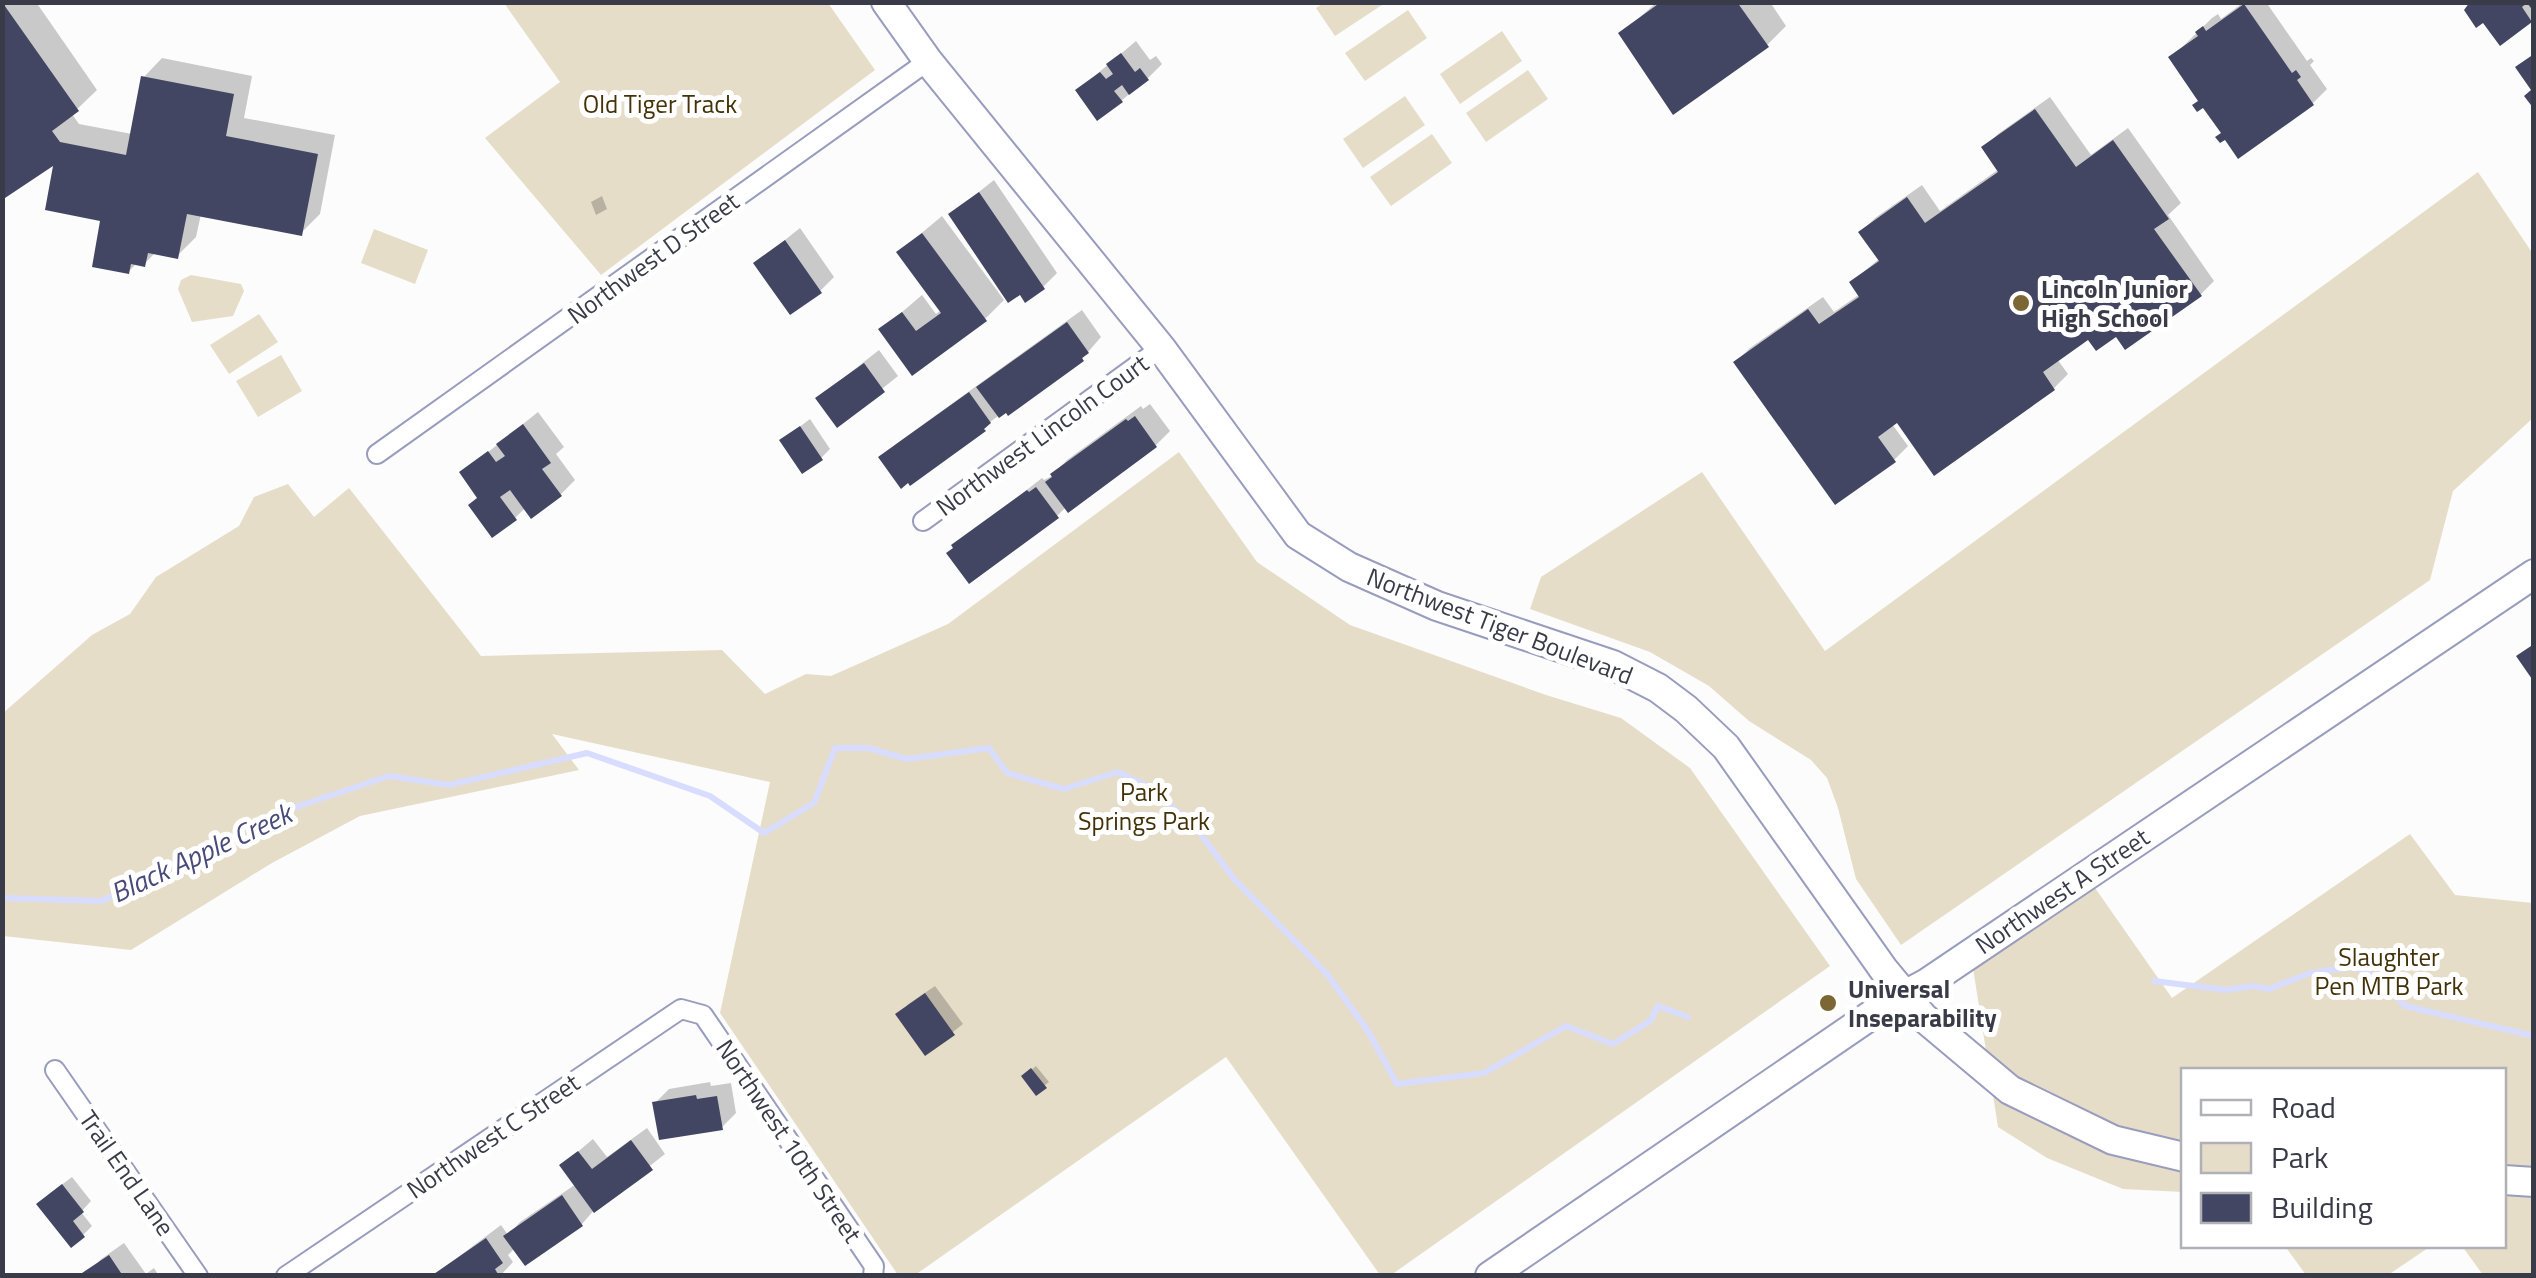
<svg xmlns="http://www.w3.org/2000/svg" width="2536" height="1278" font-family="'Titillium Web',sans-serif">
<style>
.green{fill:#e6ddc9}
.shadow{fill:#0003}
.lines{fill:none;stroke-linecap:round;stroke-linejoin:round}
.stream{stroke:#d8dcff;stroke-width:6}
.building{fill:#434662}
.street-casing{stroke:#989cbd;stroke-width:22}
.secondary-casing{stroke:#989cbd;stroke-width:32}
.street{stroke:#fff;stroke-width:18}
.secondary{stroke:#fff;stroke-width:28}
.poi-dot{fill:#7c6636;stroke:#fff;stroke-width:4}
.labels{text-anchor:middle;stroke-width:10;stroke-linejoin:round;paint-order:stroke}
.park-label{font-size:25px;fill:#433207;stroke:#fff}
.street-label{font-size:25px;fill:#393b48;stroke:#fff}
.poi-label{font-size:25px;font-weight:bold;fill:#393b48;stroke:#fff;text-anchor:start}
.water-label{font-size:28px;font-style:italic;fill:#484b7a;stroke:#fff}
</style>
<rect width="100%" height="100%" fill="#fbfcfb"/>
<path class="green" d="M504,3H828L875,70L601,275L485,138L560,82Z
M1324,3V2L1385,3L1335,36L1316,8Z
M1408,10L1427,38L1365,81L1345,53Z
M1502,31L1522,61L1460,104L1440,74Z
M1528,70L1548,99L1486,142L1466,113Z
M1405,96L1425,125L1363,168L1343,139Z
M1432,134L1452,163L1391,206L1370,177Z
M2478,172L2533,254V418L2453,491L2430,580L1901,945L1856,879L1838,808L1827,778L1811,760L1749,721L1709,686L1650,652L1530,609L1541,577L1702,472L1825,651Z
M374,229L428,250L415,284L361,263Z
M191,275L241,284L244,291L233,316L192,322L178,289L181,280Z
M259,314L278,342L229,374L210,345Z
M281,355L302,391L258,417L236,381Z
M1179,452L1257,562L1350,625L1546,695L1621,718L1690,768L1830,966L1391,1275H1380L1226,1057L915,1275H898L720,1013L770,782L552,734L579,770L360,816L272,863L131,950L3,936L2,714L92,635L130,614L156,577L239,526L254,497L288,484L314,517L349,488L481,656L722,650L765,694L806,674L831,676L948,624Z
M2410,834L2455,895L2533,903V1275H2483L2462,1246H2504V1070H2184L2183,1192L2123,1189L2047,1158L1998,1127L1973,968L2093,885L2172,998Z
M2285,1246H2431L2388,1275H2306Z"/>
<path class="shadow" d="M2,2H36L97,90L72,114L79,124L132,134L143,78L162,58L252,76L244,118L335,135L320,214L301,233L201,214L196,237L177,256L156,252L144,264L137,263L128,272L103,219L57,160L2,197Z
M1657,2H1770L1786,26L1767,45L1621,34Z
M2244,2H2266L2307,61L2311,58L2314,61L2310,65L2327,89L2313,103L2223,132L2171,58L2212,18L2218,14L2221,19Z
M2474,2H2534V17L2500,42Z
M1136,41L1150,60L1156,56L1162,64L1148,78L1121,101L1078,90Z
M2050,97L2091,155L2128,128L2181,203L2168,215L2214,281L2200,295L2117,334L2089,337L2057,359L2068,374L2054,388L1897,420L1892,424L1908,446L1894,460L1736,362L1750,348L1823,297L1834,312L1860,294L1852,282L1880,258L1861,232L1875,218L1922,185L1940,211L1999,169L1984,148L1998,134Z
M994,180L1057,273L1043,287L1020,292L951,214Z
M602,196L607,209L596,215L591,202Z
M942,216L1004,300L985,319L912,372L881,330L922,295L936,314L941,310L899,252Z
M800,228L834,277L820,291L756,263Z
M1082,310L1101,337L1082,359L1006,410L911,482L882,458L896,444Z
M879,350L898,376L837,425L818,398Z
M1150,404L1170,431L1156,445L1068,509L1066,507L1057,516L955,546L1042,478L1044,480L1052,476L1067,460L1141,406L1143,409Z
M538,412L564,447L556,454L575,480L561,494L526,507L515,518L479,497L462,473Z
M810,419L830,449L821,458L782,440Z
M935,986L963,1024L926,1053L907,1005Z
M1036,1066L1049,1082L1036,1092L1024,1076Z
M710,1082L711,1086L731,1083L736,1113L722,1127L655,1103L669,1089Z
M647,1128L665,1154L595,1209L582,1224L515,1248L508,1255L513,1262L500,1276H433L501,1225L508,1235L520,1222L576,1184L562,1165L593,1139L607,1157Z
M72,1177L91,1201L81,1212L92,1226L83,1235L48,1195Z
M124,1243L146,1274L154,1268L159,1276H87L100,1260Z"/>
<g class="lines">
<path class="stream" d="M2,898L102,901L272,815L389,776L449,785L587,753L710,796L764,833L814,803L835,748H868L907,759L989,748L1007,773L1064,789L1118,772L1147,786L1193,824L1235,880L1327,974L1368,1031L1397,1084L1484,1073L1566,1026L1613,1044L1650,1021L1658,1006L1688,1017
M2154,981L2226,990L2252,986L2269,989L2310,973L2353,967L2376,977L2405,1006L2534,1036"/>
</g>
<path class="building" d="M2,2L79,111L52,131L60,142L126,155L141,76L234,94L226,136L318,154L302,236L187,214L178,259L148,253L145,267L131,264L129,274L92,267L100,221L45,210L53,166L2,200Z
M1661,2H1737L1769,47L1673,115L1618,33Z
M2470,2H2534V12L2527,3L2522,7L2532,22L2500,46L2483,23L2476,28L2464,10Z
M2244,4L2292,73L2296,70L2301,77L2297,80L2314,105L2238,159L2225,140L2220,143L2215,137L2221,133L2203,108L2197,112L2192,105L2198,101L2168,57L2198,36L2195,32L2203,26L2206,31Z
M1121,53L1135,72L1140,68L1149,80L1129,95L1122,85L1114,91L1123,102L1097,121L1075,90L1100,72L1106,79L1113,74L1106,64Z
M2534,54V109L2524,96L2531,90L2515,67Z
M2035,109L2076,167L2113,140L2169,219L2154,229L2202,296L2125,350L2116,337L2096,351L2088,340L2043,372L2055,390L1934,476L1897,423L1878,437L1896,462L1835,505L1733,362L1808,309L1819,324L1859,297L1849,282L1879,261L1858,232L1907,197L1925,223L1998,172L1981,147Z
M979,192L1045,289L1025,303L1020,295L1008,303L948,214Z
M922,233L987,321L912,376L878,329L902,312L916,331L941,313L896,252Z
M785,240L822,293L790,315L753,263Z
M1067,322L1089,353L1082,358L1084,361L1008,416L1006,413L999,418L976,387Z
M864,363L885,392L837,428L815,398Z
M969,392L991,423L984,429L986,431L910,486L908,483L901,489L878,457Z
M1135,416L1157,447L1068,513L1045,482L1052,477L1050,474L1126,419L1128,421Z
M523,424L551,463L542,469L562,496L531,519L510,490L500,497L517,520L492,538L468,505L477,498L459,472L488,451L496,462L505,456L496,444Z
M800,426L823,460L802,474L779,440Z
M1036,487L1059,518L969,584L946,553L953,548L951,545L1027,490L1029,492Z
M2534,644V682L2516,656Z
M925,993L955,1035L925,1056L895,1014Z
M1031,1068L1047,1088L1036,1096L1021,1076Z
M696,1095L697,1099L717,1096L723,1130L659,1140L652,1102Z
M631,1140L653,1170L594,1213L559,1165L578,1151L592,1169Z
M62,1184L84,1212L73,1221L85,1237L71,1248L36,1204Z
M562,1195L583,1226L525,1266L503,1236Z
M486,1238L503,1263L495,1269L499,1276H431Z
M109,1255L123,1276H84L82,1273Z"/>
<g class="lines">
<defs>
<path id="street" d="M377,454L928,61
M923,521L1161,348
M55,1070L198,1276
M286,1276L681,1009L703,1015L874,1266L873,1276"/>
<path id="secondary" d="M886,2L928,61L1161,348L1298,535L1349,567L1437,606L1613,665L1658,688L1686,709L1726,747L1884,970L1923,1017L2010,1090L2113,1140L2184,1157
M2504,1180L2534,1182
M1490,1276L1886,1005L1927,983L2534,574"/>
</defs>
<use href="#street" class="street-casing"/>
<use href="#secondary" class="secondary-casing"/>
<use href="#street" class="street"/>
<use href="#secondary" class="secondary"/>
</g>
<g class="poi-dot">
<circle cx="2021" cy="303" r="10"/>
<circle cx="1828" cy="1003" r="10"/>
</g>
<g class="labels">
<g class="park-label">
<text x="660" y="113">Old Tiger Track</text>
<text x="1144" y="801">Park<tspan x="1144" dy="29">Springs Park</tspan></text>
<text x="2389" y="966">Slaughter<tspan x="2389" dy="29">Pen MTB Park</tspan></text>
</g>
<g class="street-label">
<text transform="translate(653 258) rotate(-36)" y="9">Northwest D Street</text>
<text transform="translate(1042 435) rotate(-36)" y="9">Northwest Lincoln Court</text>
<text transform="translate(1500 626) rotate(21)" y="9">Northwest Tiger Boulevard</text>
<text transform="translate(2062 891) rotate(-34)" y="9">Northwest A Street</text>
<text transform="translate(493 1136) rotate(-34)" y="9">Northwest C Street</text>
<text transform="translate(789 1141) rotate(56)" y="9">Northwest 10th Street</text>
<text transform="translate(127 1173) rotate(55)" y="9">Trail End Lane</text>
</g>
<g class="poi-label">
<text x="2041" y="298">Lincoln Junior<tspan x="2041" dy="29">High School</tspan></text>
<text x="1848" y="998">Universal<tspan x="1848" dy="29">Inseparability</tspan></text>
</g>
<g class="water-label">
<text transform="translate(201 853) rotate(-25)" y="10">Black Apple Creek</text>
</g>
</g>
<rect width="2536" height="1278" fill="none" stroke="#393b48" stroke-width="10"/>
<rect x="2181" y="1068" width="325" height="180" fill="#ffffff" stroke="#b0b1b6" stroke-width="2.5"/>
<rect x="2201" y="1100" width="50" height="15" fill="#ffffff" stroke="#b0b1b6" stroke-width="2.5"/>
<text x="2271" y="1118" font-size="30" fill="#393b48">Road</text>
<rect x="2201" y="1143" width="50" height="30" fill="#e6ddc9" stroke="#b0b1b6" stroke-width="2.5"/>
<text x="2271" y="1168" font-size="30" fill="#393b48">Park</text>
<rect x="2201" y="1193" width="50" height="30" fill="#434662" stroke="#b0b1b6" stroke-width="2.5"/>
<text x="2271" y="1218" font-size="30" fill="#393b48">Building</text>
</svg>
